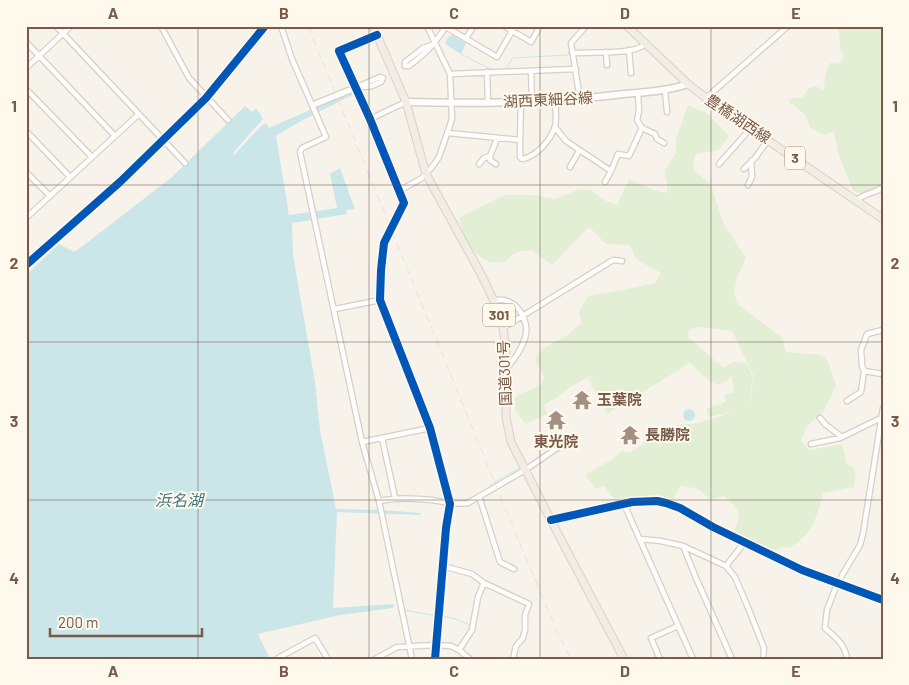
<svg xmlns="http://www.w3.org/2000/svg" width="909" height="685" font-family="Barlow,'Noto Sans JP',sans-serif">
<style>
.green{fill:#e3efd4;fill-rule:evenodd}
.water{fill:#cbe6e9}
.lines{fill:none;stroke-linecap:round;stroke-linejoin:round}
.stream{stroke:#cbe6e9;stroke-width:1}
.minor-casing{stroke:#d6cfc8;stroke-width:7}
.tertiary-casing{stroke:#d6cfc8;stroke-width:8}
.secondary-casing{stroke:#d7cfc7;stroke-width:9}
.primary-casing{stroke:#d9d0c9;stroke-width:9}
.trunk-casing{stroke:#d9d0c9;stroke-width:9}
.minor{stroke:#fefdfc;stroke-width:4.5}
.tertiary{stroke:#fefdfc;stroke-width:5.5}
.secondary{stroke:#fefdfc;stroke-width:6}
.primary{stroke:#f3eee5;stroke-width:7}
.trunk{stroke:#f2ece4;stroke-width:7}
.rail{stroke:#e5e2e5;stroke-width:1;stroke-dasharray:8 5;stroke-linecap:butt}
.cycleway-casing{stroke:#fff8ec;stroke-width:11}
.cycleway{stroke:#0057b8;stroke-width:8}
.grid{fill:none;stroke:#775a49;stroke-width:1;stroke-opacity:0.55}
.labels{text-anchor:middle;stroke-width:4;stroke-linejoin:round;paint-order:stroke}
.shield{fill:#fff8ec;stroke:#a0897a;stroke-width:1}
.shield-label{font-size:14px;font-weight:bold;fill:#775a49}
.street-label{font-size:15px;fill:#775a49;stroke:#fff8ec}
.poi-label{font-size:15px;font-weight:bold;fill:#775a49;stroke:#fff8ec;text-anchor:start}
.water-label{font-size:16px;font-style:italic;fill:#3f7784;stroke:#fff8ec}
.neatline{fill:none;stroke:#775a49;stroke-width:2}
.grid-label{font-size:16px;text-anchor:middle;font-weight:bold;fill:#775a49}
</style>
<rect width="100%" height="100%" fill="#f7f3eb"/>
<path class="green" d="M838,26H883V124L881,127L883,139V185L863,194L853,191L838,153L834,132L824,135L810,128L805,115L793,104L790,105L789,99L803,97L808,89L815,86L824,90L825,75L830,63H839L844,56L841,52Z
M688,105L708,114L729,136L719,150L695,154L693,169L711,185L723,222L746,258L737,278L734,292L737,303L782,338L786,352L822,355L828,361L836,385L824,411L808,425L801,440L809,450L842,444L847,465L852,466L856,473L854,487L823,493C817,518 812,535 789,548L783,547L774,551L733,531C744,513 738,508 724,496C704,502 711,497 697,489C692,487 685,487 680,486L673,499L657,495L615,500L604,486L596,489L586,477V474L613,459L622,451L629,453L636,449L650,438L677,425L698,423L733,412L709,417L706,409L726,402L724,395L734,392L731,375C719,398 702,373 690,363L607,414L588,379L597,375C584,378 574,384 564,392C558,398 550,400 544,406L548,414L526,424L515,411V397L542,384L544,377L535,359L542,349L568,335L581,323L579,312L588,296L623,290L655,283L661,273L636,259L630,245L606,244L589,227L552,265L531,250C526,251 520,251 515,253C511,255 508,261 503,262C479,268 460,237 460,217L505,195H532L555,199L580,189L591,190L606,201L617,205L629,179L654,190L667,193V182L664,172L676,152V139ZM700,327L730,331L733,333L754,377L751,395L752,406L750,394L753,378L746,362L738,363L735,361L724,368L688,337V333L691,329Z"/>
<path class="water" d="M452,35L466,43L461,54L445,44L448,37Z
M351,92L352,95L301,121L276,136L289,215L337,208L330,174L340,168L355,209L346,210L347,214L292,223L293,255L315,382L320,430L336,509L382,510L421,513V515L337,512L333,608L394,604L393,608L340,615L258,634L270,659H26V275L59,244L74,252L84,245L172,177L245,106L252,112L256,108L263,119L233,153L234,155L261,126L266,123L269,128Z
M683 415a6 6 0 1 1 12 0a6 6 0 1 1-12 0Z"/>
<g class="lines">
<path class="stream" d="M461,54L492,70H497
M506,70L512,58L568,55L570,47
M490,485L519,468
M404,610L437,616
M441,616L456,619L470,625"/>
<defs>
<path id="minor" d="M56,26L185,163
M161,26L189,78L228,120
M281,26L292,59L326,137L302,148L300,152L362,442L379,501L412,659
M504,26L531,42L540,26
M446,27L497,57L515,26
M377,35L339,51L370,119L404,203L384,243L381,270L380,300L430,428L450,504L446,528L435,659
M466,38L474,26
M26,42L115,136
M435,44L423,48L405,62V66H409C427,52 434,45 446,26
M629,50L631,73
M606,52L607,65
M573,53C589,52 635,55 645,44
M26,68L71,26
M531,71L532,102
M487,72L488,103
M450,74L576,69
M380,77L383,78L381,82L372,86L355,88Z
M26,89L92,157
M665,89L667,112
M706,98L788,26
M580,99L571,43L586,26
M370,119L406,102
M555,127L566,141L611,171L618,154L629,156L642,128L637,120L639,111L638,93
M642,128L655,134L657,139L664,143
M26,131L70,177
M448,133L520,140L521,102
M520,140V157L522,159C536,157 551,140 555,126C557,119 555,109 556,101
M490,156V160L496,164
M479,164L484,158L490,156L497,139
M719,164L751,128
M570,167L579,151
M744,169L755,158L768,140
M26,172L50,196
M605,182L611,171
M748,185L752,177L751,161
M399,191L422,178L432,167L439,157L452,119L450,74L427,26
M857,201C862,193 875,194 883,187
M26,218L139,114
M57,237L120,182L206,98L265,26
M494,301C514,294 531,320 525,338C522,348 514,361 506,368
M335,309L380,300
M503,328L613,260L622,261
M864,371L883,374
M847,401L861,392L864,371L862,366L861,350L867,334L883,330
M820,418L826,425L842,437
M382,438L395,498
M362,442L430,428
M811,444L840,438L881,418
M479,496L500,562L514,569
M379,501C397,497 414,498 432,500C444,502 455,505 468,503L525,470L563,444
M624,504L693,659
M640,539L661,541L683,546L726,566L735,577L749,610L764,648L763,659
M683,546L696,578L732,659
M443,566L472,574L484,583L529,604L525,615V630L523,638L516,646L513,659
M726,566L744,543
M459,650L472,630L478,597L484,583
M278,658L315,638L328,659
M375,659L397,647L436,645L451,646L459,650L470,659
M660,659L651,638L678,626
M847,659C845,644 835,637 825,628L827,610L837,584L860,545L863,534L883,408"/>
<path id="tertiary" d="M313,105L355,88
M26,265L57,237
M551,520L632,502L657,501L666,503L680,508L713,527L802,570L883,600"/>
<path id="secondary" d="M406,102C479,104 552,103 624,94C645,92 667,91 688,84"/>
<path id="primary" d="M627,26L688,84L706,98L883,219"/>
<path id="trunk" d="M373,26L406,102L426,174L482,276L494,301L503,328L506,348V417L511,442L557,532L624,659"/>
</defs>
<use href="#minor" class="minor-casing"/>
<use href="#tertiary" class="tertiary-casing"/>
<use href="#secondary" class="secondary-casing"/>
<use href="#primary" class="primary-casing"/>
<use href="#trunk" class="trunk-casing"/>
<use href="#minor" class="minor"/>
<use href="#tertiary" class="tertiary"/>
<use href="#secondary" class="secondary"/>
<use href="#primary" class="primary"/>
<use href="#trunk" class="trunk"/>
<path class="rail" d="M308,26L517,537L559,636L571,659"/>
<defs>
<path id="cycleway" d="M377,35L339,51L370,119L404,203L384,243L381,270L380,300L430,428L450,504L446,528L435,659
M26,265L120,182L206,98L265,26
M551,520L632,502L657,501L666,503L680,508L713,527L802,570L883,600"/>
</defs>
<use href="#cycleway" class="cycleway-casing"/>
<use href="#cycleway" class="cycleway"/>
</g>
<path class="grid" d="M198,26V659M369,26V659M540,26V659M711,26V659M26,185H883M26,342H883M26,500H883"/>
<defs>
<symbol id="temple-bare" viewBox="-9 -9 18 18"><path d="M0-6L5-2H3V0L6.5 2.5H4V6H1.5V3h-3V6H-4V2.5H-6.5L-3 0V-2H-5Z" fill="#a49082" stroke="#fff8ec" stroke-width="2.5" paint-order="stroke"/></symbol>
</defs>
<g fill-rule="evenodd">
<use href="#temple-bare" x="568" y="386" width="28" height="28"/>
<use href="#temple-bare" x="542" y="406" width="28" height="28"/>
<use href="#temple-bare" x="616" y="421" width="28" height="28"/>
</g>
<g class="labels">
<g class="shield">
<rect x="785" y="146.5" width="20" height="23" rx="4"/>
<rect x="483" y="303.5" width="32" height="23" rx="4"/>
</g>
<g class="shield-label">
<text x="795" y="163">3</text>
<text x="499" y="320">301</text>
</g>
<g class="street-label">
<text transform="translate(548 100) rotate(-3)" y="5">湖西東細谷線</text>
<text transform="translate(738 119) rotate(34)" y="5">豊橋湖西線</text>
<text transform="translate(505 373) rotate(-92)" y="5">国道301号</text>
</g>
<g class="poi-label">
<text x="597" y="405">玉葉院</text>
<text x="645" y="440">長勝院</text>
<text x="556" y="447" text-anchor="middle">東光院</text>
</g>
<g class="water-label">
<text x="179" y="506">浜名湖</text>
</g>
</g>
<rect width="909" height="685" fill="none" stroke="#fff8ec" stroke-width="55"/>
<path d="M50 628v8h152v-8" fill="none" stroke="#775a49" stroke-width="2.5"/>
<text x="58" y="628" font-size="15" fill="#775a49" stroke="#fff8ec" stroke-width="4" paint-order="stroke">200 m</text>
<rect x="28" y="28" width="854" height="630" class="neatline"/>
<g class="grid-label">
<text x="113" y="19">A</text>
<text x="284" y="19">B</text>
<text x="454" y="19">C</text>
<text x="625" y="19">D</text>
<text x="796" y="19">E</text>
<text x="14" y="112">1</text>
<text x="895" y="112">1</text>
<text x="14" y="269">2</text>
<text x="895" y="269">2</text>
<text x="14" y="427">3</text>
<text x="895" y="427">3</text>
<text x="14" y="584">4</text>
<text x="895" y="584">4</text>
<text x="113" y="677">A</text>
<text x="284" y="677">B</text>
<text x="454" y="677">C</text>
<text x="625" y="677">D</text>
<text x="796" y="677">E</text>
</g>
</svg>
